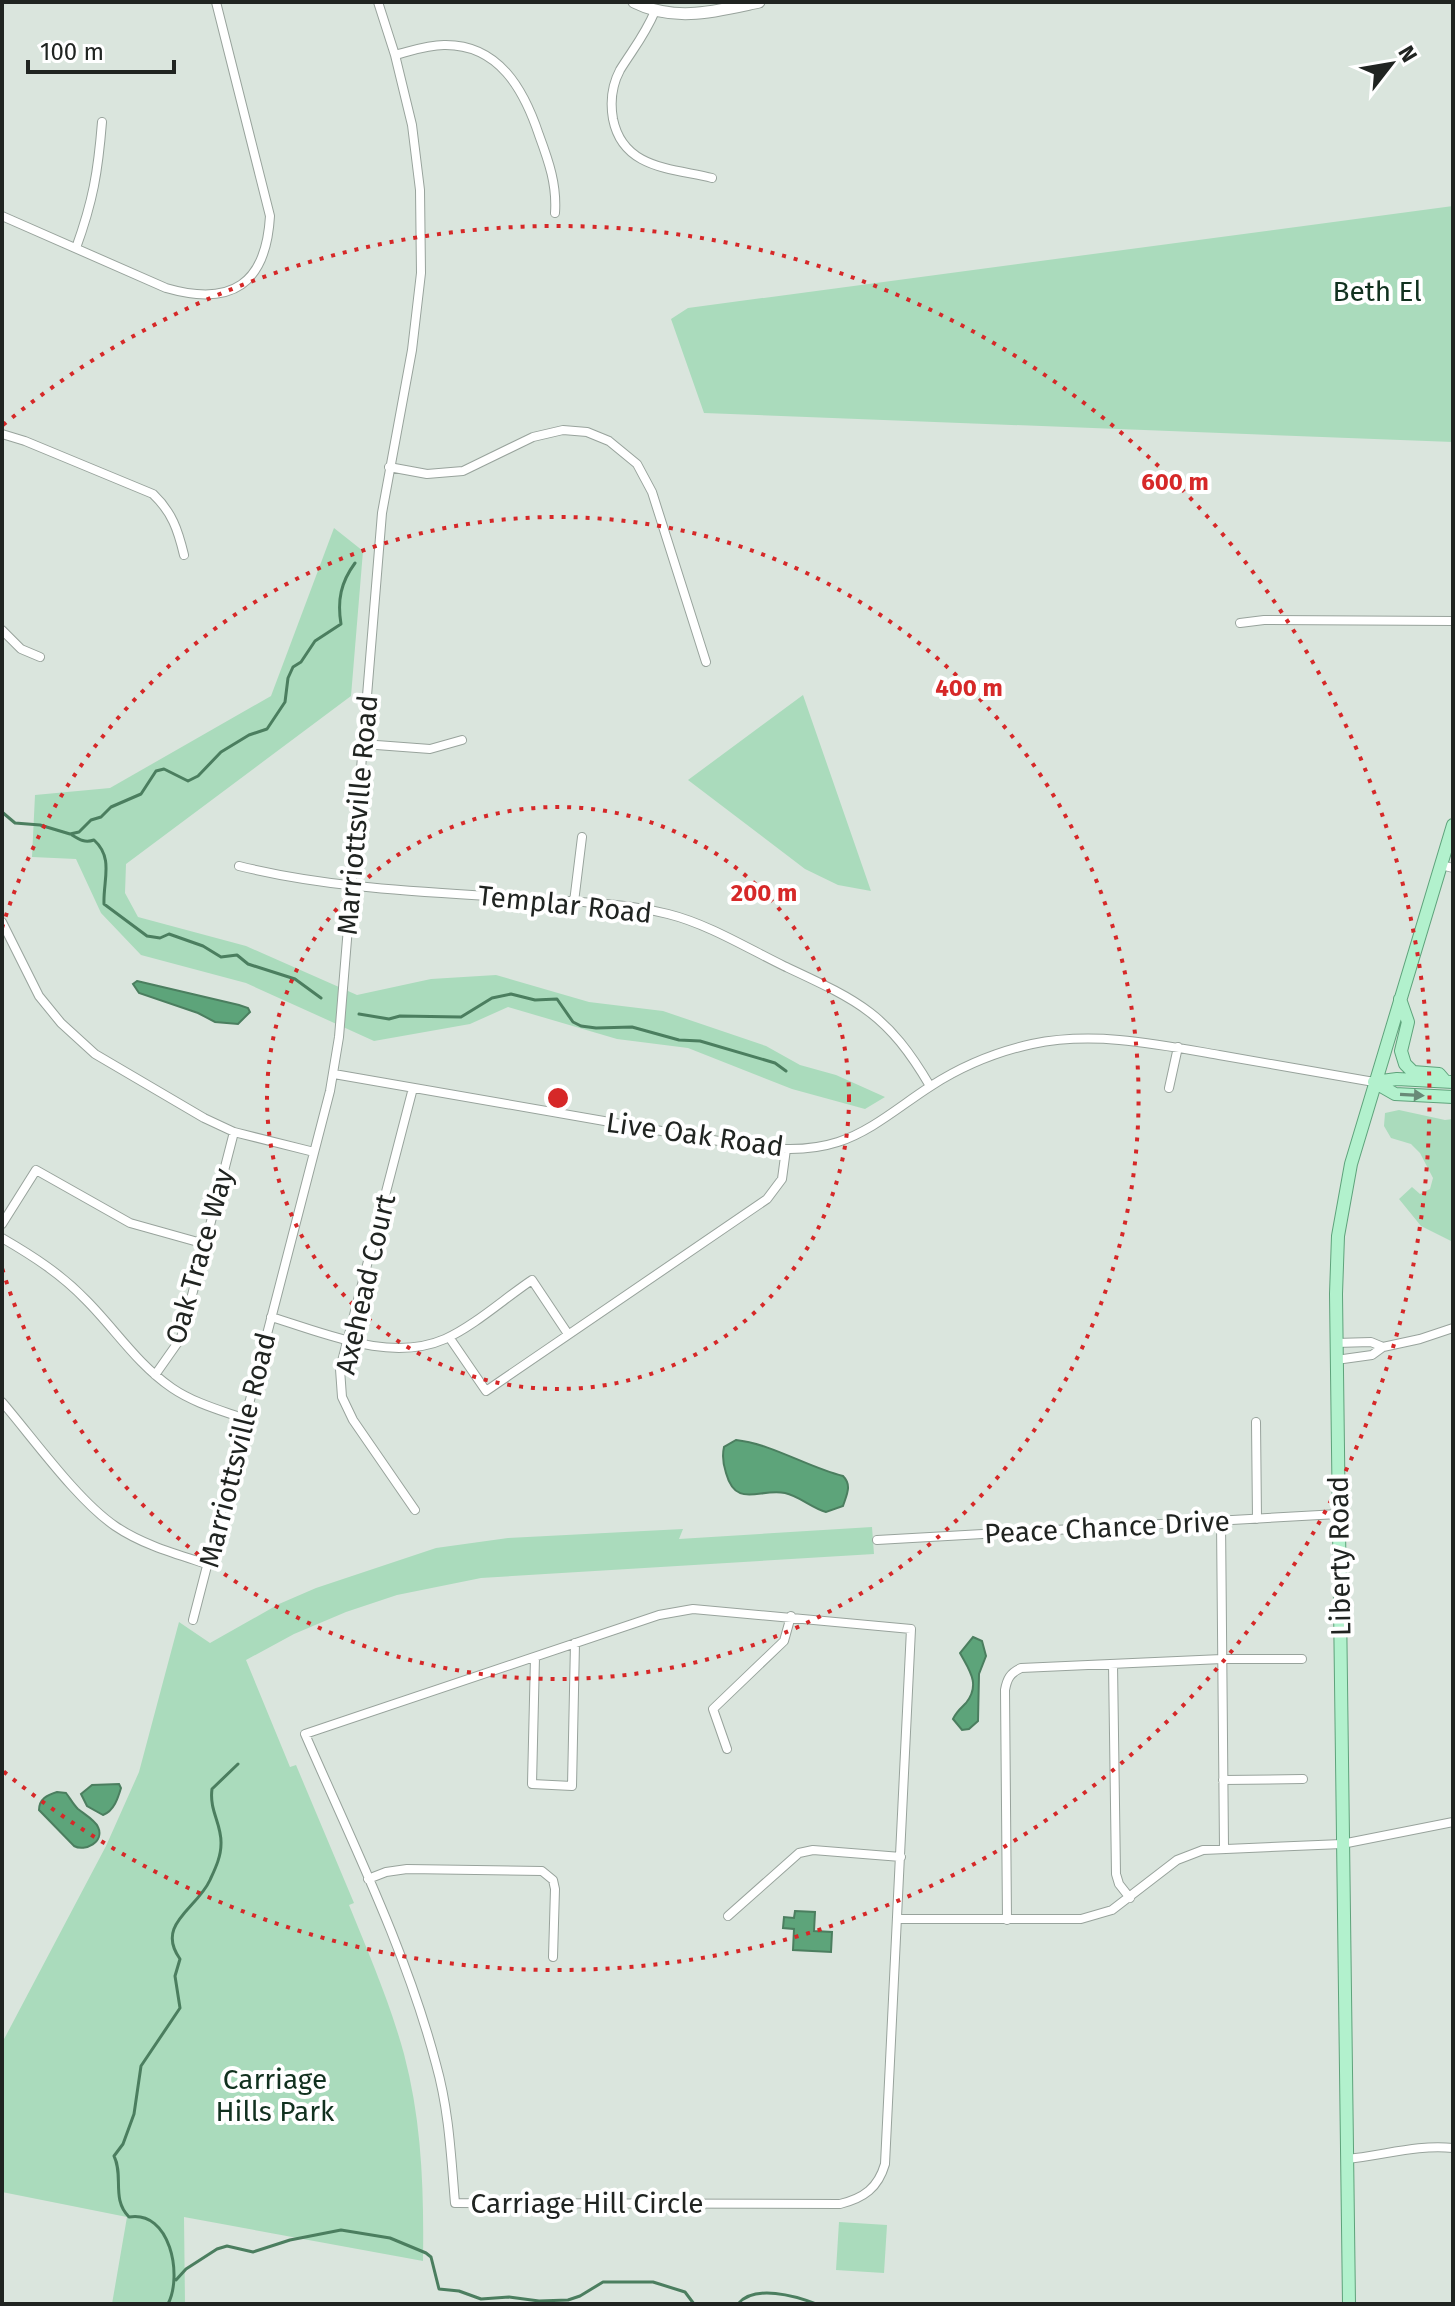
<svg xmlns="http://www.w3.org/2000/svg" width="1455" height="2306" font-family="'Fira Sans',sans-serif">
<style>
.green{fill:#aadbbc}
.water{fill:#5da47a;stroke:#4b7e5f;stroke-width:2}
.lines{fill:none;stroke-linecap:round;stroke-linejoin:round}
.stream{stroke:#4b7e5f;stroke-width:3}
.street-casing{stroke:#98a39c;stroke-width:10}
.secondary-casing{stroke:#98a39c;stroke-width:13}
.primary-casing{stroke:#5ea37b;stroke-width:14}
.street{stroke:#fff;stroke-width:8}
.secondary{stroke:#fff;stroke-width:11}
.primary{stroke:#b2f1cd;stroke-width:12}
.oneway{fill:#698a77}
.ring{fill:none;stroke:#d62828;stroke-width:4;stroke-dasharray:4 8}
.labels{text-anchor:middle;stroke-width:8;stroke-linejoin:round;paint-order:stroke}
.park-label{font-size:28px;fill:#11311f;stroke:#fff}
.street-label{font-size:28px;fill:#202421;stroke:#fff}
.centre{fill:#d62828;stroke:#fff;stroke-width:4}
.ring-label{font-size:24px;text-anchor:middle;font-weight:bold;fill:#d62828;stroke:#fff;stroke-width:8;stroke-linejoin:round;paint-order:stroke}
</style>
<rect width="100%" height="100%" fill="#dae5dd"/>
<path class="green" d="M1453,206V442L704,413L671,319L688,308Z
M334,528L363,551L351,696L126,864L125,893L138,917L246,946L357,995L431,979L496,975L589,1002L663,1011L766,1046L800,1065L836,1075L885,1097L865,1109L792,1089L688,1048L617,1039L508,1007L470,1024L374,1041L246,983L141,955L101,913L76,859L32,857L35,795L110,788L271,696Z
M803,695L871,891L838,885L805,869L688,780Z
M1399,1110L1445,1120L1453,1119V1242L1421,1226L1399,1199L1412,1187L1420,1194L1430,1189L1433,1178L1420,1153L1411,1144L1391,1138L1384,1126L1385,1113Z
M872,1527L874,1554L481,1578L397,1595L346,1612L294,1634L246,1660L290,1767L296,1765L354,1903L349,1905C369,1954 390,2003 404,2054C422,2122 424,2191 423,2261L184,2217L185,2304H112L127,2217L2,2192V2043L106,1846L139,1772L179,1622L210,1643L279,1604L316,1588L436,1548L508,1538L683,1529L679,1539Z
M839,2222L887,2225L884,2273L836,2270Z"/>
<path class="water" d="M137,981L239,1005L248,1008L250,1012L238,1024L215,1022L198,1013L139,993L133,984Z
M736,1440C772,1444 807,1467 843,1476C852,1485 847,1494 843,1506L826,1512C812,1508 799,1496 785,1493C759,1488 736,1509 726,1473C723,1464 722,1456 724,1447Z
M973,1637L982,1641L986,1656L979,1674L978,1721L969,1729L962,1730L953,1719C956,1712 961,1708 966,1703C981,1684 969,1670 960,1653Z
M119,1784L121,1788C118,1798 114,1811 103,1815L87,1806L81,1794L92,1785Z
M57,1792L66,1793C70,1798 73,1804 78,1809C84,1814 95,1820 98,1827C105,1842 85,1852 74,1846L39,1810C39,1799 47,1795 57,1792Z
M795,1911L815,1912L814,1931L832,1932L831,1952L793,1950L794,1929L783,1928L784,1917L794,1918Z"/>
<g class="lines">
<path class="stream" d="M2,812L15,823L40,825L70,834L79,832L91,820L101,817L111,807L141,794L156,771L164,769L188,781L198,776L221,752L249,735L267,729L285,702L288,678L293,667L301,662L315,641L341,624C337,600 341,582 355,563
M72,835C80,840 85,843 94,840C114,858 103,880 104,904L147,936L160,938L169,934L203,946L221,957L237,955L248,964L295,979L321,998
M359,1014L389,1019L400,1016L461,1017L492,998L511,994L535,1000L557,999L573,1022L581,1026L596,1028L632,1027L679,1040L700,1041L775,1063L786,1071
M176,2280L186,2269L217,2249L227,2246L253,2252L290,2240L341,2230L390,2238L426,2253L431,2257L439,2289L459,2291L481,2299L509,2297L539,2301L568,2300L580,2296L603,2282H653L685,2292L694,2304
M168,2304C183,2275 170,2210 129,2217C111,2199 124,2176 114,2156L123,2144L134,2114L141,2066L180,2008L175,1976L180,1959C155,1924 197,1909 210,1880C215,1869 221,1857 221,1844C222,1824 209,1811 212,1789L238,1764
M738,2304C754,2284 796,2296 816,2304"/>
<defs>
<path id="street" d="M655,11C645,35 633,49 620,70C612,85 610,102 613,119C623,169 671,168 712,178
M395,55C411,51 427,45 444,45C499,44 524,90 539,135C549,162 557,185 555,213
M2,216L166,288C232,307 266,284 270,216L216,2
M76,248C93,201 98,172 102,122
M2,434L25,441L153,494C172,512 178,530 184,555
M389,467L427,474L463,471L533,437L563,430L587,432L609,441L637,464L652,492L706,662
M1240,623L1264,620L1453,621
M2,630L21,649L40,657
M363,744L430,749L462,740
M1441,865L1453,868
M239,866C336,890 436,892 535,899C578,902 625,903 668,914C708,924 747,948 784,966C859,1001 887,1013 930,1086
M574,902L582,837
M2,922L39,996L61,1023L95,1054L204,1118L234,1132L314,1152
M334,1074L736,1144C770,1149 804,1153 838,1142C872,1131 901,1105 931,1086C962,1066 996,1052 1032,1044C1094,1031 1157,1044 1219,1055C1271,1064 1322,1073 1374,1082
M413,1088L340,1369L342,1397L353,1420L415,1510
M1169,1088L1178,1047
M2,1224L36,1170L130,1223L205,1244
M2,1238C33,1256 61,1274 86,1300C115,1329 137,1364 172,1388C194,1403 220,1410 245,1419
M271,1317C325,1333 390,1363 445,1339C474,1326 505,1298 532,1280L568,1334
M449,1337L486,1391L767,1199L782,1179L786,1149
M1336,1343L1371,1342L1383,1347
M1336,1360L1372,1355L1383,1347L1420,1339L1453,1328
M155,1375L181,1338L234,1132
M2,1402C33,1438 77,1500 115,1526C143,1545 176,1554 207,1564
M1256,1422L1257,1519
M1221,1521L1224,1848
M877,1540L1338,1514
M693,1609L911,1629L885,2164C878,2188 864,2198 840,2204L455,2203C451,2156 449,2110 436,2064C406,1950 352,1842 305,1734L659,1615Z
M193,1620L330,1091L339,1037L382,513L412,350L421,273L420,190L412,125L395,55L378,2
M535,1657L532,1784L572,1786L575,1643
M1113,1664L1116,1874L1119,1884L1130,1898
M727,1749L713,1709L784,1641L791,1616
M1223,1780L1303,1779
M368,1879L386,1872L407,1869L542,1871L553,1880L555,1889L553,1957
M728,1916L799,1853L813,1850L901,1857
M898,1919H1081L1112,1910L1177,1860L1203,1850L1342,1844L1453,1822
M1007,1920L1005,1690C1007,1679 1010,1673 1021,1668L1222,1659H1302
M1346,2159C1382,2156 1417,2144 1453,2148"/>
<path id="secondary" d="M634,2C675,23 717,11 759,2"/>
<path id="primary" d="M1400,999L1408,1022L1401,1051L1405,1064L1413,1072L1439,1074L1445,1081
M1374,1082L1395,1094L1453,1097
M1374,1082L1397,1079L1453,1082
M1349,2304L1336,1294L1338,1236L1351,1164L1453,825"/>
</defs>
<use href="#street" class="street-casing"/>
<use href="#secondary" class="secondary-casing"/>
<use href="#primary" class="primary-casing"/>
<use href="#street" class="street"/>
<use href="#secondary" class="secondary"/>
<use href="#primary" class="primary"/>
</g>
<defs><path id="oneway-solid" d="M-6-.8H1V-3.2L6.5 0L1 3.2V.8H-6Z" transform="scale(2)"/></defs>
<use class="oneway" href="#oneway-solid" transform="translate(1412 1095) rotate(3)"/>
<g class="ring">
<circle cx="558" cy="1098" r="291"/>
<path d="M2 928A581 581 0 1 1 2 1268"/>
<path d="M3 425A872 872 0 1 1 3 1771"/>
</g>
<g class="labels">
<g class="park-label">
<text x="1377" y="301">Beth El</text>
<text x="275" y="2089">Carriage<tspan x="275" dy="32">Hills Park</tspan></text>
</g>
<g class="street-label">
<text transform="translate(357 815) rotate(-85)" y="10">Marriottsville Road</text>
<text transform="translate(565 904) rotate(6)" y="10">Templar Road</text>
<text transform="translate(695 1134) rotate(8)" y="10">Live Oak Road</text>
<text transform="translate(199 1256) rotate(-74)" y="10">Oak Trace Way</text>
<text transform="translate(365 1284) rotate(-77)" y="10">Axehead Court</text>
<text transform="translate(237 1450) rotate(-76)" y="10">Marriottsville Road</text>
<text transform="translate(1107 1527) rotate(-3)" y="10">Peace Chance Drive</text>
<text transform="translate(1339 1556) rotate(-91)" y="10">Liberty Road</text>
<text x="587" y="2213">Carriage Hill Circle</text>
</g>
</g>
<circle cx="558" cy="1098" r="12" class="centre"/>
<g class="ring-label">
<text x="1175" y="490">600 m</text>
<text x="969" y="696">400 m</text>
<text x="764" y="901">200 m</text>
</g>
<rect width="1455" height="2306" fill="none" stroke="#202421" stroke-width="8"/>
<g transform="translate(1391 64) rotate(59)" stroke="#ffffff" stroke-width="6" paint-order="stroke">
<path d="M0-6L14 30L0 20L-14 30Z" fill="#202421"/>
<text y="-12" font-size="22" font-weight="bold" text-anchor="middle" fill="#202421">N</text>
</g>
<path d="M28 60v12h146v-12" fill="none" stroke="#202421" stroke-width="4"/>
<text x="40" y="60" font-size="24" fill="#202421" stroke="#ffffff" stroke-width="6" paint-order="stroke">100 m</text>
</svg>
